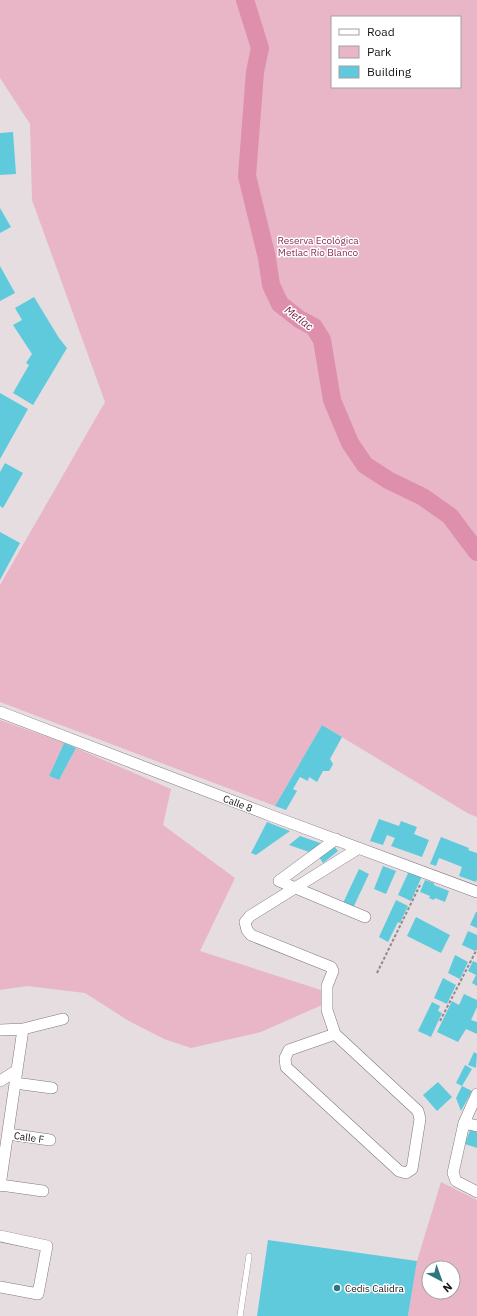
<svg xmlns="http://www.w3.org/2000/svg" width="477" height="1316" font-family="'IBM Plex Sans',sans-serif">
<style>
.green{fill:#e8b6c7;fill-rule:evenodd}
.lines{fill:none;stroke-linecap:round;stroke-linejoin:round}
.river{stroke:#de8fab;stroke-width:18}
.building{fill:#60cadd}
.lane-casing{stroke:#80787a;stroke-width:6}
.street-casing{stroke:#80787a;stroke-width:12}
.path{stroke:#908a8c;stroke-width:2;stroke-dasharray:3 2;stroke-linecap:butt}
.lane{stroke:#fff;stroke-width:5.5}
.street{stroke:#fff;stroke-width:11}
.poi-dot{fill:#2f7582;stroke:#fff;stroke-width:1.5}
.labels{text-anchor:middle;stroke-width:3;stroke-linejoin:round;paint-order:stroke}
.park-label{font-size:10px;fill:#892d55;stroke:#fff}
.street-label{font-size:10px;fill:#161314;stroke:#fff}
.poi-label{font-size:10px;fill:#161314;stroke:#fff;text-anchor:start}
.water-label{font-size:11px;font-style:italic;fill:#721742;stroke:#fff}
</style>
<rect width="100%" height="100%" fill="#e6dde0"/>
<path class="green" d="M0,0H477V817L469,814L322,725L275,806L0,702V585L105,402L32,200L30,124L0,78ZM332,17H460V87H332Z
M0,720L64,743L49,776L59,780L76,748L171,789L163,825L235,878L200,951L324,991L322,1005L261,1032L191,1048L164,1039L129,1021L85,993L27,986L0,990Z
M441,1182L477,1200V1316H408L417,1261ZM429,1268H453V1292H429Z"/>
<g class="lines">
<path class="river" d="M245,0L260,48L255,72L247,176L267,258L271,285L280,304L299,319L314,327L322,340L332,400L350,443L365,465L388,480L423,497L450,516L477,552"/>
</g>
<path class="building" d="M13,132L16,174L0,175V133Z
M0,208L11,227L0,233Z
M0,266L15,293L0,301Z
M34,297L59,338L67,348L33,405L13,393L29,365L26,363L32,354L13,325L22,320L15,308Z
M0,393L28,409L0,459Z
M5,463L23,473L3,508L0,506V472Z
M0,532L20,543L0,580Z
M322,725L342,737L330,759L333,764L331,768L329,771H323L317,782L309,777L308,781L300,777L293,789L297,791L286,810L275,806Z
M64,743L76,748L59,780L49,776Z
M379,819L399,826L401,821L417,827L414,834L429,840L422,857L391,846L395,838L387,835L383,845L370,841Z
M267,822L290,831L256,855L251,853Z
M300,836L323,844L312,853L289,845Z
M441,837L469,848L468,850L477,853V879L476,882L459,876L462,867L452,863L439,858L436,866L430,864Z
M334,846L338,851L323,863L319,857Z
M383,866L396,871L386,894L374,889Z
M359,869L369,874L353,908L343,903Z
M409,871L422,876L411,901L398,895Z
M425,880L434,883V885L449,891L445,902L435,898L434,900L429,898L430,896L420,892Z
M396,900L408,906L400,923L398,922L388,942L379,937Z
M476,912H477V928L470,925Z
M416,917L450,935L441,953L407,936Z
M468,931L477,935V948L475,951L462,945Z
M455,955L468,962L460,979L448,973Z
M473,961L477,963V986L472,983L476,975L468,971Z
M443,978L456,985L447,1004L434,998Z
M464,994L477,1000V1007L471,1020L477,1022V1034L466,1029L458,1042L437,1032L452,1001L459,1005Z
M432,1002L440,1006L438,1011L442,1013L431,1037L418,1031Z
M474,1052L477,1054L476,1068L468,1065Z
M465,1065L472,1069L462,1086L456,1083Z
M438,1082L452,1097L437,1111L423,1095Z
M462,1086L472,1091L461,1111L456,1098Z
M470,1130L477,1132V1148L465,1144Z
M268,1240L417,1261L408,1316H257Z"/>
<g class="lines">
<defs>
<path id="lane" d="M240,1316L249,1256"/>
<path id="street" d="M0,712L272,816L477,892
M336,839L279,881L365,917
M0,1030L23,1029L63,1019
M335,1034L289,1050L285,1058L286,1067L399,1171L406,1173L412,1169L420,1119L418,1111L335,1034L327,1010V986L333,971L331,967L251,935L247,930L245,922L250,916L359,848
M0,1081L16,1071
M15,1083L52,1088
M477,1094L464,1123L453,1173L456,1181L477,1192
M464,1123L477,1126
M8,1134L50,1140
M0,1185L43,1191
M0,1186L23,1029
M0,1236L47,1246L38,1294L0,1287"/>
</defs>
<use href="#lane" class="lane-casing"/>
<use href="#street" class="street-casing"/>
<path class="path" d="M377,973L421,883
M440,1021L477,949"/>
<use href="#lane" class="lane"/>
<use href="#street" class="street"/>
</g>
<circle class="poi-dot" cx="337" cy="1288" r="4"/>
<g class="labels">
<g class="park-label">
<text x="318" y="244">Reserva Ecológica<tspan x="318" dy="12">Metlac Río Blanco</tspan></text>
</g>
<g class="street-label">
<text transform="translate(238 803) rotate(21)" y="4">Calle 8</text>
<text transform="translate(29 1137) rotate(8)" y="4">Calle F</text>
</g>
<g class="poi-label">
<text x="345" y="1292">Cedis Calidra</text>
</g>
<g class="water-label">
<text transform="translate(299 318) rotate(37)" y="4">Metlac</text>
</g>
</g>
<rect x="331" y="16" width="130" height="72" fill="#ffffff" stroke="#a2a1a1"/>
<rect x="339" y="29" width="20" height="6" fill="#ffffff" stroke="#a2a1a1"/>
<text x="367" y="36" font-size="12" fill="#161314">Road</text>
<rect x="339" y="46" width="20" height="12" fill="#e8b6c7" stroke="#a2a1a1"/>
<text x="367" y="56" font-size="12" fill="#161314">Park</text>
<rect x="339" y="66" width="20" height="12" fill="#60cadd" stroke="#a2a1a1"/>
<text x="367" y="76" font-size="12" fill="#161314">Building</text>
<g transform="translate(441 1280) rotate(139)"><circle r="19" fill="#ffffff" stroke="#a2a1a1"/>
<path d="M0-3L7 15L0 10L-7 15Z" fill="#2f7582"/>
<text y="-6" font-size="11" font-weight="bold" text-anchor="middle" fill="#161314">N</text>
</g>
</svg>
